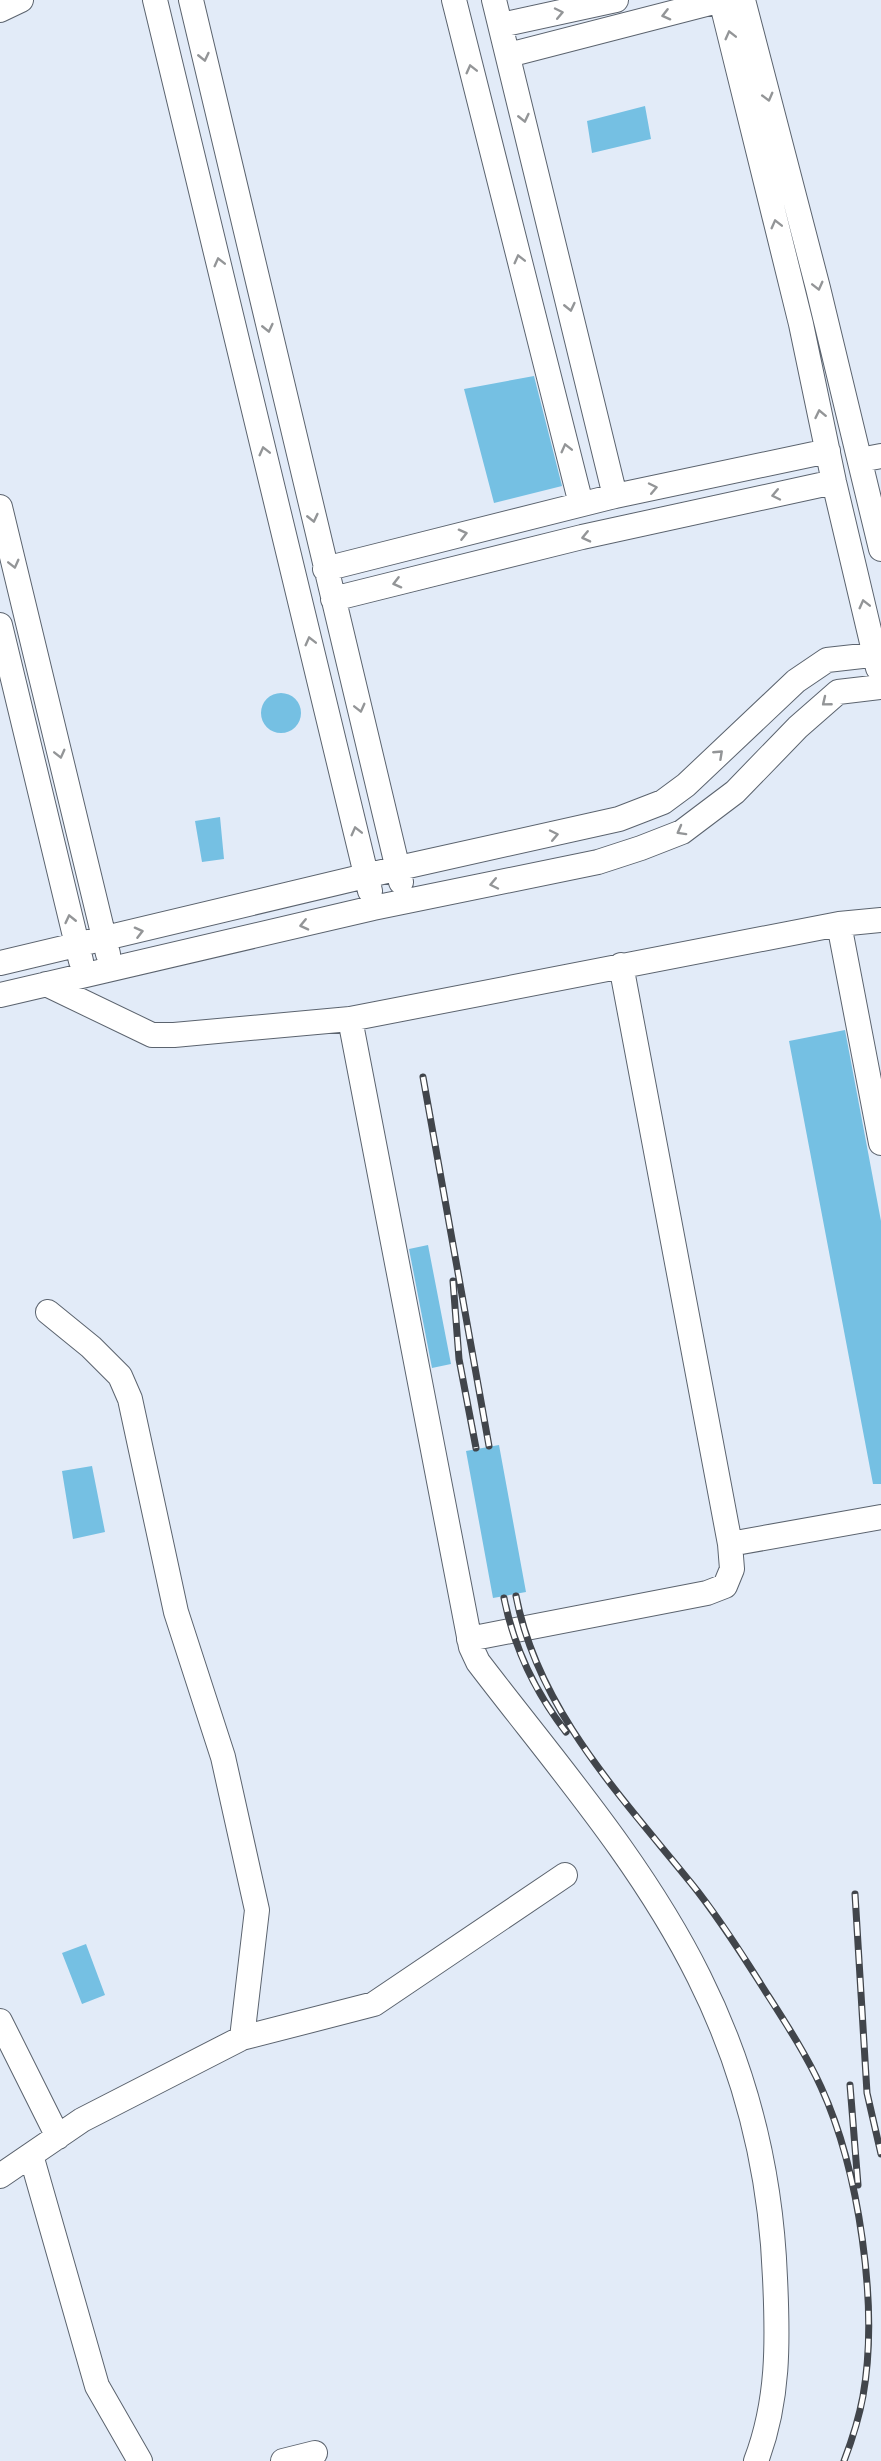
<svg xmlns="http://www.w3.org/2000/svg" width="881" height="2461" font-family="Montserrat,sans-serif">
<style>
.building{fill:#75c0e3}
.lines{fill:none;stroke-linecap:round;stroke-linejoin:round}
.minor-casing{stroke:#5b636e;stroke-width:26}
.minor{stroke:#fff;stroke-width:24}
.rail-casing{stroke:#41454b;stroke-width:7}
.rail{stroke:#fff;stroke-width:4.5;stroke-dasharray:14;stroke-linecap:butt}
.oneway{stroke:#939597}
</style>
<rect width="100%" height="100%" fill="#e2ebf8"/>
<path class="building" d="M645,106L651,139L592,153L587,121Z
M534,376L562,486L494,503L464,389Z
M261 713a20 20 0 1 1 40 0a20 20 0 1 1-40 0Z
M220,817L224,859L202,862L195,821Z
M845,1030L881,1221V1484H873L789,1041Z
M428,1245L451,1364L432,1368L409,1249Z
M499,1445L526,1592L493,1598L466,1451Z
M92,1466L105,1532L73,1539L62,1471Z
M86,1944L105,1995L82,2004L62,1953Z"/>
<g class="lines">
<defs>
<path id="minor" d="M155,0L370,891
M191,0L401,882
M454,0L581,504
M494,0L615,496
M721,0L801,324L834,482L878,668
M743,0L818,288L881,549
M0,10L21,0
M501,25L616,0
M509,55L722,0
M860,460L881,456
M0,507L108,954
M325,569L615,496L828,451
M333,599L582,537L834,482
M0,625L81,961
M839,924L881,1143
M0,963L399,868L619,819L663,802L686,785L796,681L827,660L881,654
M46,984L152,1035H174L350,1019L839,924L881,920
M0,995L373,908L598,862L641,848L682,832L735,792L798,727L838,692L881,687
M350,1019L471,1647L478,1662C555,1763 642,1862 699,1977C746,2071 771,2173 775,2278C778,2341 779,2401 756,2461
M48,1312L91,1347L120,1376L130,1399L176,1612L223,1757L257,1910L242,2038
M730,1544L881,1517
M469,1639L707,1593L725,1586L732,1569L730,1544L621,965
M0,2021L58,2137
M31,2155L97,2386L140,2461
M0,2176L82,2120L242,2038L374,2004L565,1875
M283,2461L315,2453"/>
</defs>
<use href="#minor" class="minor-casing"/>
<use href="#minor" class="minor"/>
<defs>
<path id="rail" d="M423,1077L489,1446
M453,1281L459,1359L476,1448
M516,1596C538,1710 621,1796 691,1883C717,1915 740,1951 762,1986C783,2019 805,2052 821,2087C859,2170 879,2306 863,2396C859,2418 852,2440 844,2461
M504,1598C514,1648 535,1692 566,1732
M855,1894L867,2093L881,2154
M850,2085L858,2185"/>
</defs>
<use href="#rail" class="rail-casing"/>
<use href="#rail" class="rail"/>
</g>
<defs><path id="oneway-chevron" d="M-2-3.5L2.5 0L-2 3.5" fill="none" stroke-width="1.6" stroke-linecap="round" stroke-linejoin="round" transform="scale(1.5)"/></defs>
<g class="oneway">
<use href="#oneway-chevron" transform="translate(559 13) rotate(-12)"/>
<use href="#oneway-chevron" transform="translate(666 15) rotate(166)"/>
<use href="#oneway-chevron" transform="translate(730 35) rotate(-104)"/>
<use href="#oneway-chevron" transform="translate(204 57) rotate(77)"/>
<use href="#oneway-chevron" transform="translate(471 69) rotate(-104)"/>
<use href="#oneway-chevron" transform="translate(768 97) rotate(75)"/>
<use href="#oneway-chevron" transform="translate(524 118) rotate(77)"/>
<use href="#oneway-chevron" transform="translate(776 224) rotate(-104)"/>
<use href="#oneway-chevron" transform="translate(519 259) rotate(-104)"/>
<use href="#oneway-chevron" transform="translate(219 262) rotate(-104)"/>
<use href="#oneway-chevron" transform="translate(818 286) rotate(76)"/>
<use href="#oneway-chevron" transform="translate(570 307) rotate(77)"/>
<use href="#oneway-chevron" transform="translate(268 328) rotate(77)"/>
<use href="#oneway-chevron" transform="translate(820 414) rotate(-102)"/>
<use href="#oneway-chevron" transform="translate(566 448) rotate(-104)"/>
<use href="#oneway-chevron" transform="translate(264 451) rotate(-104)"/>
<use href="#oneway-chevron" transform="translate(653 488) rotate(-12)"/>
<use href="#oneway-chevron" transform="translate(776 495) rotate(168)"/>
<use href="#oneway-chevron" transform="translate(313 518) rotate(77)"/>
<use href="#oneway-chevron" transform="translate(463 534) rotate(-14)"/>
<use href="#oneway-chevron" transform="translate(586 537) rotate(167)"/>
<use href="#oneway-chevron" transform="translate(14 564) rotate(76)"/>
<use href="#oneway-chevron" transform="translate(397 583) rotate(166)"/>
<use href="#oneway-chevron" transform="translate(864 604) rotate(-104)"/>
<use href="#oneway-chevron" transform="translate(310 641) rotate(-104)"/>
<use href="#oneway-chevron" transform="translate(826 702) rotate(141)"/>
<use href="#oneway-chevron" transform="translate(360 708) rotate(76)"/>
<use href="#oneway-chevron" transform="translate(60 754) rotate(76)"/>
<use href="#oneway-chevron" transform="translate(719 754) rotate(-43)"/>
<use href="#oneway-chevron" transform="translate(356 831) rotate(-104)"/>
<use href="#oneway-chevron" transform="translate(681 831) rotate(151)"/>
<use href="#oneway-chevron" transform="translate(554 835) rotate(-12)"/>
<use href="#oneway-chevron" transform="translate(494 884) rotate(168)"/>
<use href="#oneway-chevron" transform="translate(70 919) rotate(-103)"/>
<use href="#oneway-chevron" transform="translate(304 925) rotate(167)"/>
<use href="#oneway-chevron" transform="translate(139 932) rotate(-14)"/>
</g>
</svg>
